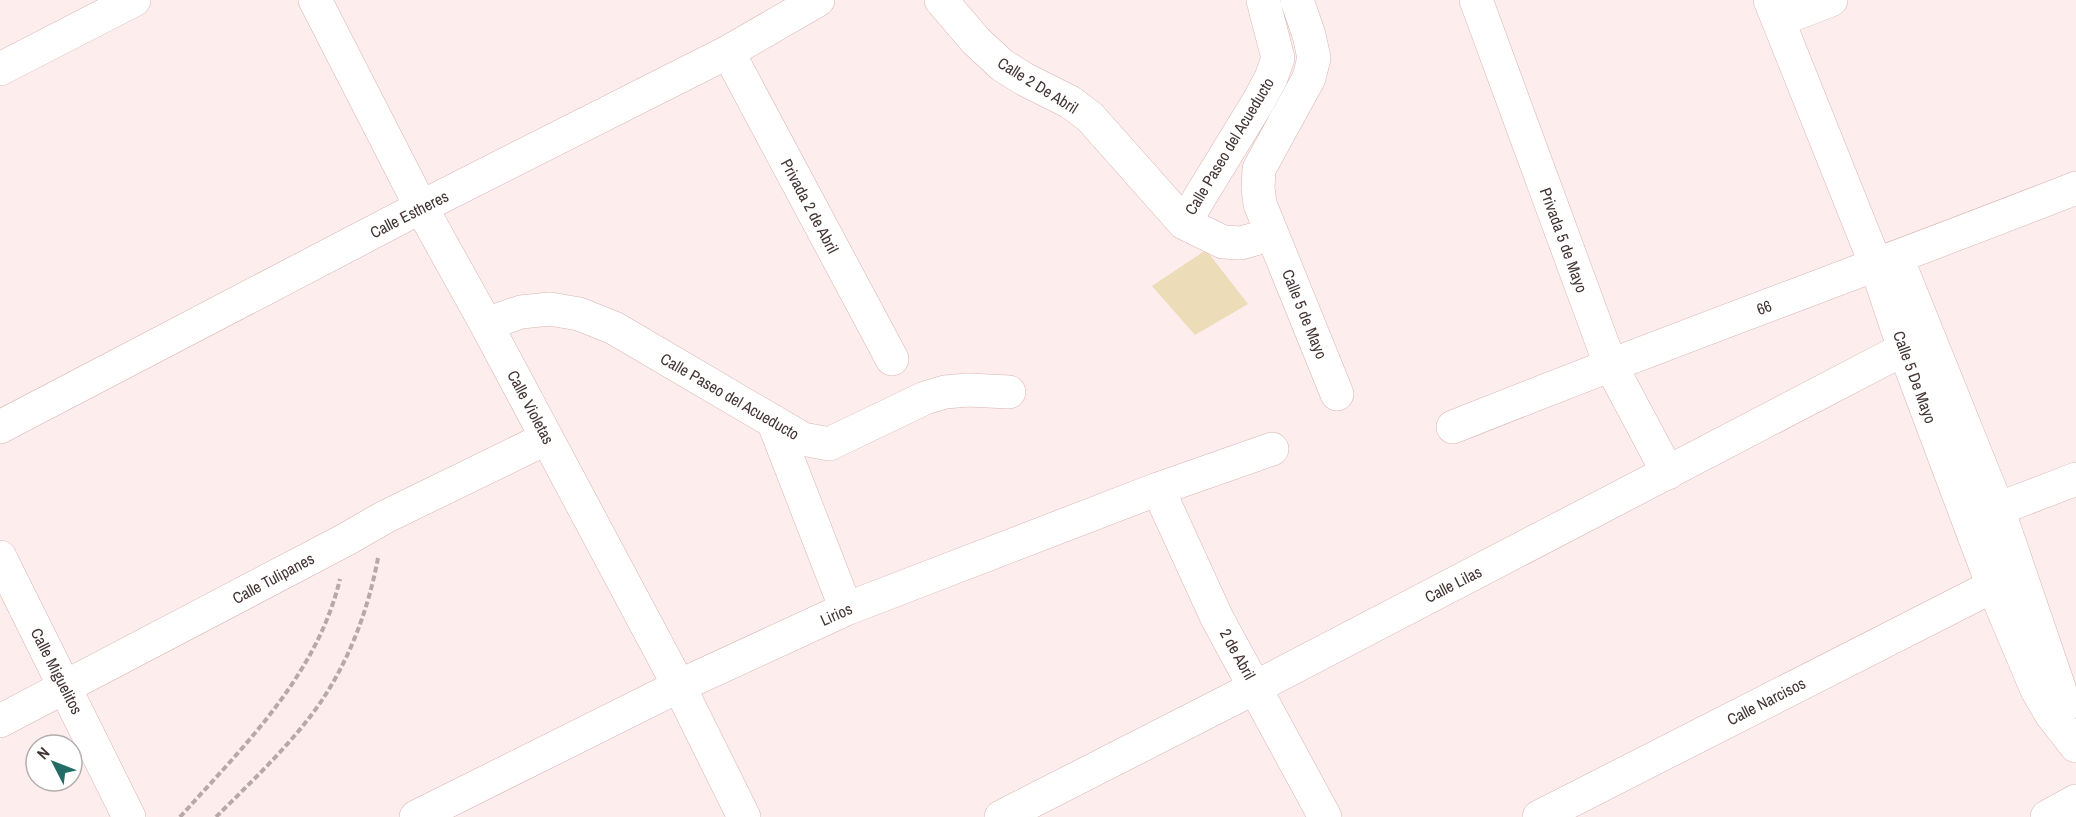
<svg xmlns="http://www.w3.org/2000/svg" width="2076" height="817" font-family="'Archivo Narrow',sans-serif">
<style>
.green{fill:#ecdcb7}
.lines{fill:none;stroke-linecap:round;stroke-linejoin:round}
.minor-casing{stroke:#d8b5b3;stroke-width:34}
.path{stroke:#b8a9a9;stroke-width:4;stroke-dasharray:6 3;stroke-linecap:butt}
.minor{stroke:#fff;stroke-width:33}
.labels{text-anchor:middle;stroke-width:6;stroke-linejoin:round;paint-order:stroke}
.street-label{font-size:16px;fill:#433534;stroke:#fff}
</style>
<rect width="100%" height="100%" fill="#fdeded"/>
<path class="green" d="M1206,250L1248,304L1195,335L1152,286Z"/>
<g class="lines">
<defs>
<path id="minor" d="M315,0L421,207L486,324L679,686L744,817
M941,0L976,41L1002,65L1024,79L1070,102L1090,117L1184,223L1223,242L1241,243L1272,234
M1297,0L1309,35L1314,58L1309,78L1259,169L1258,188L1260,204L1337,394
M1476,0L1610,364L1668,473
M1770,0L1876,265L1904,349L1993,586L2037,690L2051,714L2076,746
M1779,20L1831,0
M728,52L892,359
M0,69L134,0
M1184,223L1258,102L1271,78L1278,58L1263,0
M1897,258L1998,509L2065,705
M486,324L521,312L550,309L579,314L614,328L803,439L829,444L925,398L945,392L968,390L1009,392
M773,421L846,609
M0,427L421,207L728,52L818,0
M1453,427C1660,344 1869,269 2076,188
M1158,489L1217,618L1325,817
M1998,509L2076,479
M0,557L129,817
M0,721L345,540L385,517L547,438
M416,817L679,686L846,609L1158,489L1272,449
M1001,817L1256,687L1904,349
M1539,817L1993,586
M2047,817L2076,801"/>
</defs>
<use href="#minor" class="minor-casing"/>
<path class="path" d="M180,817C244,746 317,675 340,579
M216,817C252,781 299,737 326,694C352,653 369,606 378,558"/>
<use href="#minor" class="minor"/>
</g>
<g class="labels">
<g class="street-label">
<text transform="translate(1038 85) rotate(32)" y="6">Calle 2 De Abril</text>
<text transform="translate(1229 146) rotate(-59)" y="6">Calle Paseo del Acueducto</text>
<text transform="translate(810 206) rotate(62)" y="6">Privada 2 de Abril</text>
<text transform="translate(409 214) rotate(-27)" y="6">Calle Estheres</text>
<text transform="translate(1564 240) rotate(70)" y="6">Privada 5 de Mayo</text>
<text transform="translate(1764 307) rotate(-20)" y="6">66</text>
<text transform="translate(1305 314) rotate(68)" y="6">Calle 5 de Mayo</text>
<text transform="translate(1915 377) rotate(70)" y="6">Calle 5 De Mayo</text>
<text transform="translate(730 396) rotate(30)" y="6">Calle Paseo del Acueducto</text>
<text transform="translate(531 407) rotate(62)" y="6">Calle Violetas</text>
<text transform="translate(273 578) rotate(-28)" y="6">Calle Tulipanes</text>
<text transform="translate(1453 584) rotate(-27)" y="6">Calle Lilas</text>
<text transform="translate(836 614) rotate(-24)" y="6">Lirios</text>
<text transform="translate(1238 654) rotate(61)" y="6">2 de Abril</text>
<text transform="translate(57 671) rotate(63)" y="6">Calle Miguelitos</text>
<text transform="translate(1766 701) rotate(-27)" y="6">Calle Narcisos</text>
</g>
</g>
<g transform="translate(54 763) rotate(312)"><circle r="28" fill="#ffffff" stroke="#b4aeae" stroke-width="1.5"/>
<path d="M0-4.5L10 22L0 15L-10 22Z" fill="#226c66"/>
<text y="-9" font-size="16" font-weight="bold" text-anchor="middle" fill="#433534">N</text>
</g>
</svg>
